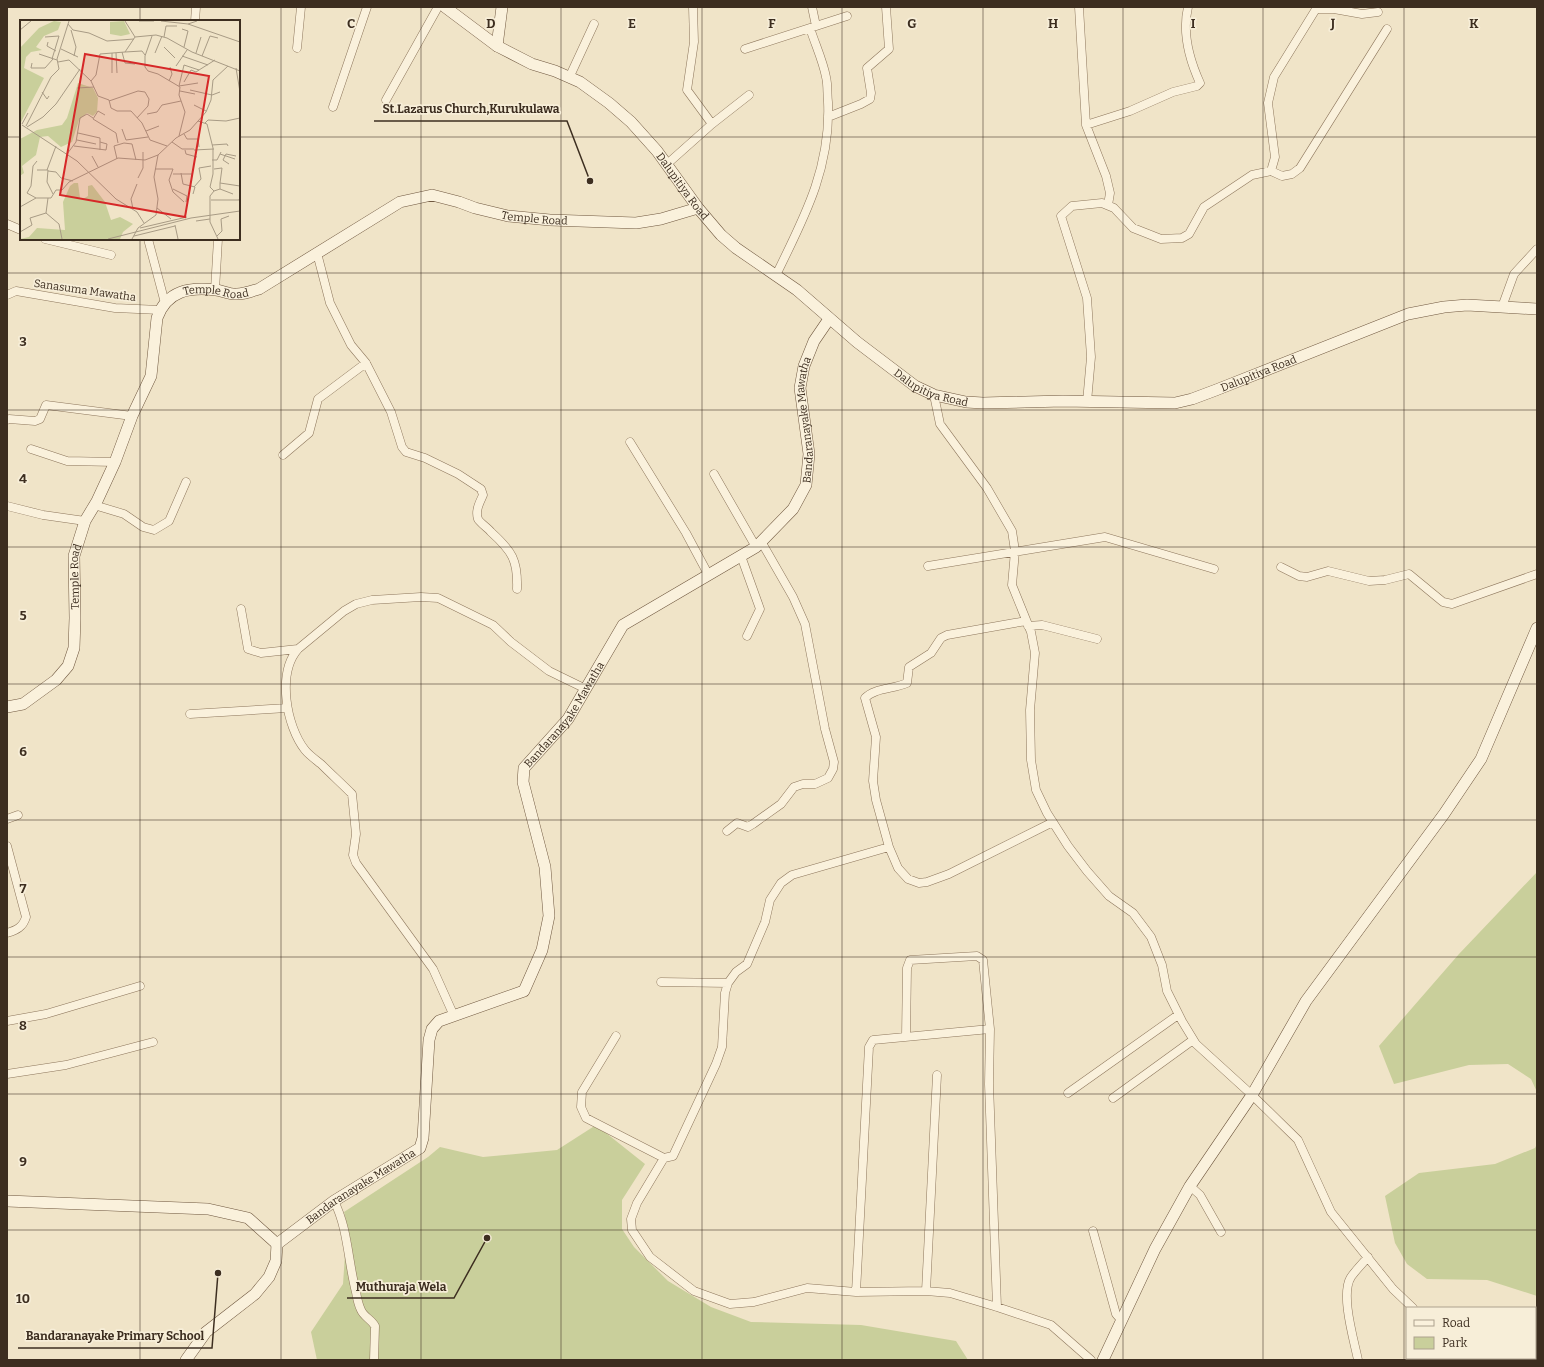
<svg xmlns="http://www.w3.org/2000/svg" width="1544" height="1367" font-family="Bitter,serif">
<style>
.green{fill:#c9cf9b}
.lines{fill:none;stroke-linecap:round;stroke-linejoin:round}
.street-casing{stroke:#8d765c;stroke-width:9}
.secondary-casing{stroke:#6f573f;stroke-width:12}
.street{stroke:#faf1dc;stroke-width:8}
.secondary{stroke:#faf1dc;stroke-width:11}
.grid{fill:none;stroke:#3d2e20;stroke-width:1;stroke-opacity:0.55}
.labels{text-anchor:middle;stroke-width:3.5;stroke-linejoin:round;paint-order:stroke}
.street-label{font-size:11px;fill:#3d2e20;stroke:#f7eed8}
.inset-road{fill:none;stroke:#a89b85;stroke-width:1}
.view{fill:#d62828;fill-opacity:0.15;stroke:#d62828;stroke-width:2}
.inset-edge{fill:none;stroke:#3d2e20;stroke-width:2}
.grid-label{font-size:13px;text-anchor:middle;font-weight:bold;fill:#3d2e20;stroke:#f7eed8;stroke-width:3.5;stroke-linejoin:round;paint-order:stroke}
.leader{fill:none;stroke:#3d2e20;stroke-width:1.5}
.callout-dot{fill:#3d2e20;stroke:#f7eed8;stroke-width:1.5}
.callout-label{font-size:12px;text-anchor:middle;font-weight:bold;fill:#3d2e20;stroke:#f7eed8;stroke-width:3.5;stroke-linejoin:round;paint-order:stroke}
</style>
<rect width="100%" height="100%" fill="#f0e4c8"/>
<path class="green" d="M1537,872V1092L1531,1079L1508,1064L1469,1065L1394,1084L1379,1046L1459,954Z
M596,1125L645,1164L622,1200V1229L634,1247L668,1281L711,1307L751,1322L861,1325L956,1341L968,1360H317L311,1332L343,1284L347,1225L344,1212L428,1157L440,1147L483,1157L557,1150Z
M1537,1144V1296L1487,1280L1427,1279L1407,1264L1395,1243L1385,1196L1419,1173L1495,1164L1535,1148Z"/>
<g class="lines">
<defs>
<path id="street" d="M812,7L816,26
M1079,7L1086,125L1106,176L1110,193L1108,205
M195,21L196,7
M297,48L301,7
M745,49L847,16
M569,78L594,24
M386,100L438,7
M333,107L367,7
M828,117L861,104L870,99L871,93L867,68L889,49L886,7
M712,124L749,95
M1086,125L1130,111L1173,92L1197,86L1200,83C1189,59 1182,33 1188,7
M666,165L712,124L687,90L694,42L693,7
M1271,171L1275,157L1268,103L1274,77L1316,9H1334L1362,14L1378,12
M7,224L21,230
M45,239L111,255
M148,239L165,303
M317,253L330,303L351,345L366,363L391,412L402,447L406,452L425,458L458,474L481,489L483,495C480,502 475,510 478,519C480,523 488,528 491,532C512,551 518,560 517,589
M776,275C804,218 831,168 828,102C827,94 828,85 826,77C823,61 815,44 810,28
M215,290L218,239
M7,295L16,291L115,308L160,310
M1502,307L1514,274L1537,249
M934,395L940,424L987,488L1012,531L1015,551L1012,585L1031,632L1035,653L1030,710L1031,760L1036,790L1047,813L1068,846L1087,871L1109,896L1133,913L1151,937L1162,965L1167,991L1182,1021L1196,1044L1252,1095L1298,1140L1331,1212L1393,1289L1413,1308
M1087,402L1091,357L1087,298L1061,216L1072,206L1102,203L1114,208L1133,228L1161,239L1182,238L1189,234L1204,207L1252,175L1271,171L1282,176L1292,174L1300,168L1387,29
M7,420L9,419L35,421L40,419L46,405L132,416
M630,442L686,533L708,574
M31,449L67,461L115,462
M283,455L309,433L318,399L366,363
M714,474L756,547
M94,505L124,514L143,527L154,530L169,521L186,482
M7,506L43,515L85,521
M741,556L760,609L747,636
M928,566L1105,537L1214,569
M1281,567L1299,576L1307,577L1328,571L1369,581L1385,580L1409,574L1443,602L1452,604L1537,574
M241,609L248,649L261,653L298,649
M1026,621L947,635L941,638L931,653L909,667L907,683C894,689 874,688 865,698L876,737L873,781L876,800L889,847L898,868L908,879L919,883L927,882L949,874L1053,822
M1028,626L1042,625L1097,639
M190,714L287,708
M7,819L18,815
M727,831L737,823L748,827L753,824L781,804L794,787L803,784H815L828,778L833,769L834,762L825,729L805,624L793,597L762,543
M7,846L26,917C23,927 17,930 7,933
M661,982L728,983
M454,1016L433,969L356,863L353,855L356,834L352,794C342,784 331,774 321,764C316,760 309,755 305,750C286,726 277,673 298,649L344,611L356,604L372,600L421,597L438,598L493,625L511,642L549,671L586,689
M7,1021L46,1014L140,986
M616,1036L582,1092L581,1107L586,1118L664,1158L673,1156L716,1064L722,1047L725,993L728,983L736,972L747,964L765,922L770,900L781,883L792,875L889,847
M906,1037L907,968L910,960L977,956L983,960L990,1029L989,1084L997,1307
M7,1074L66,1065L153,1042
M1068,1093L1178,1015
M1113,1098L1193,1040
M664,1158L637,1203L631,1219L632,1230L650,1257L694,1291L730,1304L754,1302L807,1288L856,1292L926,1291L950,1293L997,1307L1051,1325L1091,1360
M1190,1186L1200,1195L1221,1232
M334,1201C348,1228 348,1262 356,1292C357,1298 358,1304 361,1310C364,1317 371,1319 375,1326L374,1360
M1093,1231L1116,1314L1122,1321
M926,1291L937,1075
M856,1292L869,1047L873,1040L990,1029
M1489,1358L1491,1360
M1526,1358V1360
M1358,1360C1354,1340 1340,1294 1351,1277C1356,1270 1362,1264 1368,1257"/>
<g id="secondary">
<path id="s1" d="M445,7L497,46L532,64L555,71L580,82L609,103L631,122L657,151L698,208L721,235L736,248L797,290L857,342L915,386L934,395L966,402L983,403L1063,401L1175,403L1192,399L1216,390L1408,314L1444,307L1467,305L1537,309"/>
<path d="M497,46L502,7"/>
<path id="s2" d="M7,707L23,704L56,680L68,666L74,648L75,618L74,556L85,521L97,501L115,462L132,416L151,376L157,318C167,290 190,287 216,290C223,291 231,295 237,294C244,294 252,291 259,289L400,202L432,195L459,202L475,208L508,216L550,220L636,223L661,219L698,208"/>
<path id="s3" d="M7,1201L208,1209L248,1218L277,1244L334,1201L420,1148L423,1138L429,1040L432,1029L439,1021L524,991L542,950L549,916L545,867L523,782L524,768L568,719L623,625L756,547L793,509L806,485L809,454L800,388L804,366L814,341L829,319"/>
<path d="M186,1360L206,1332L255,1294L269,1277L276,1261L277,1244"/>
<path d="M1103,1360L1155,1249L1190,1186L1252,1095L1306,1001L1444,814L1481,759L1537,628"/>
</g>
</defs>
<use href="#street" class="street-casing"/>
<use href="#secondary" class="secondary-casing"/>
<use href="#street" class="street"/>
<use href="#secondary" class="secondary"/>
</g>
<path class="grid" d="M140,7V21M281,7V1360M421,7V1360M561,7V1360M702,7V1360M842,7V1360M983,7V1360M1123,7V1360M1263,7V1360M1404,7V1360M7,137H21M239,137H1537M140,239V1360M7,273H1537M7,410H1537M7,547H1537M7,684H1537M7,820H1537M7,957H1537M7,1094H1537M7,1230H1537"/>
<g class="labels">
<g class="street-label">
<text dy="4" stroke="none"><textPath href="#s1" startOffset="303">Dalupitiya Road</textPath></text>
<text dy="4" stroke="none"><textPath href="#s2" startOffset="861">Temple Road</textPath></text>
<text transform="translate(85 290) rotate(8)" y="4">Sanasuma Mawatha</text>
<text dy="4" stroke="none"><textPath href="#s2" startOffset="513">Temple Road</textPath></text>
<text dy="4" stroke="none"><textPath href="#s1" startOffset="963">Dalupitiya Road</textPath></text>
<text dy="4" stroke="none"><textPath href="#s1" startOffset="627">Dalupitiya Road</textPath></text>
<text dy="4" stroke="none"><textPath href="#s3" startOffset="1380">Bandaranayake Mawatha</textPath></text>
<text dy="4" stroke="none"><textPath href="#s2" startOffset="166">Temple Road</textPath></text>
<text dy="4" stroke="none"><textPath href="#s3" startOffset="972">Bandaranayake Mawatha</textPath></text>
<text dy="4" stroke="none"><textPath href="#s3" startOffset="383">Bandaranayake Mawatha</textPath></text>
</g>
</g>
<g transform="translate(20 20)">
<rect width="220" height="220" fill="#f0e4c8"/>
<path d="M34,1L41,2L38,10L24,16L16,27L22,30L11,32L6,37L4,48L24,58L0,104V28L19,8ZM104,1L110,14L101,16L90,14V2ZM58,63L73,68L78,78L77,92L73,96L67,93L59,100L52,122L41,127L28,116L20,117L16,135L2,146L4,153L0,156V119L17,110L42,105L47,98ZM54,163H58L60,178L63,179L68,176V166L72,165L85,182L91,200L100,197L113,204L103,212L100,219H0L9,217L17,208L45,210L43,182L50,166Z" fill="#c9cf9b"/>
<path class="inset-road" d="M105,1L115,17L136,15L147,18L172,32L220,51M119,1H134M141,1L168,4L177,1M48,4L53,10L69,13L87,21L114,19M168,4L220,22M162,9L168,11L164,27M0,10L11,1M51,10L56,27L54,36M132,16L125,36V47L128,51L138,54L160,67L159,75L165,92L159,116M25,17L39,16L32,39M115,17L105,32L80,34L76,55L71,61L78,76L89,80L91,88L97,91H111L122,103L130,120L147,126M144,17L146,6H157M28,22L27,26L36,31M144,27L155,38M41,29L58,37M102,32L105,43L115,44M105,32L122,31L125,35M92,33V53M96,33L97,53M135,33L142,16M176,33L181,17M19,34L37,40M162,36L188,45M182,36L190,16L198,18M38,42L49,40L71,61M12,43L11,48H25L33,39M156,46L167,30M216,48L220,72M149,61L152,54L150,47M164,62L171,50L176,52L179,50M159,66L164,45L179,50L195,40M159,66L178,63M57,68L74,67M170,70L192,75L200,72M160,71L175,74M22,72L27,79L29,76M89,81L118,71L125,72L129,79L128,86L117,98M174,85L186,91M127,94L137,92L142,85L161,81M85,95L78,91L73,99L96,113L98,123M178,101L187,104L193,128V154L190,167L194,171L190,176V202L198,219M185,103L188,100L206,101L220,98M2,104L8,93M2,105L57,141L96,179L117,192L124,203M6,106L31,57L39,49L37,39L49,1M7,107L23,97L36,84L60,49M102,109L106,120L128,117M126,111L139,106M58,113L80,118V130M164,114L167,119H178L179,127M57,120L76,124M152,122L162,129H174M192,125L207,124L208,126M54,126L86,130L87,124L80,122M165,130L166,134L177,137M174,130L194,129M47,134L56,122L60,98L67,94L73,98M200,134L215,139M72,136L78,147M97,139L94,126L104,123L112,124L116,140M192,140H197L201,132M209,144L203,140L206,134L216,136M135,149H153L149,160L153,172L164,182M194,149L202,148L200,163L220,166M17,150H28L27,162L33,174M27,150L36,126M28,151L36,152L41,158L53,161M161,153L163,164L175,167L173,174M153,154H172M118,158L123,148V132M174,167L181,159L179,148L191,146M153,169L167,176L166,182M200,169L213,174M194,171L200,169V163M16,178L7,173L11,166L13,146L17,141M191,180H219L220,177M0,187L16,178H31L36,170H42L49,162L98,138L125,140L138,135M137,188L151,199M113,189L111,179L117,164M26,193L39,204L42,219M176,201L190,199M155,205L158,219M120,208L167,197M0,212L12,205L10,198L26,193L28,178M114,216L155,206M197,216L202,211L201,199L209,196M88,219L171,198L220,191M112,219L118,208L136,195L138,179L134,157L138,135L156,118L170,110L186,92L191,80L193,60L208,46"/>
<path class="view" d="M65,34L189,56L165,197L40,175Z"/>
<rect width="220" height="220" class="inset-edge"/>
</g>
<g class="grid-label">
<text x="351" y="28">C</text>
<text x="491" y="28">D</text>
<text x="632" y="28">E</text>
<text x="772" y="28">F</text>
<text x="912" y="28">G</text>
<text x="1053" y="28">H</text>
<text x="1193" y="28">I</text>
<text x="1333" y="28">J</text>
<text x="1474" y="28">K</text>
<text x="23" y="346">3</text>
<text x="23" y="483">4</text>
<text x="23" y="620">5</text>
<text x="23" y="756">6</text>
<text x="23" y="893">7</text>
<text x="23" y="1030">8</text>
<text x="23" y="1166">9</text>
<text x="23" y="1303">10</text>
</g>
<path class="leader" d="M590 181L567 121H374M487 1238L454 1298H347M218 1273L212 1348H18"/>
<g class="callout-dot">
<circle cx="590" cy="181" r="4"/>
<circle cx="487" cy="1238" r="4"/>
<circle cx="218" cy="1273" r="4"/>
</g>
<g class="callout-label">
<text x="471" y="113">St.Lazarus Church,Kurukulawa</text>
<text x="401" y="1291">Muthuraja Wela</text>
<text x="115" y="1340">Bandaranayake Primary School</text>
</g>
<rect width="1544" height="1367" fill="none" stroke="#3d2e20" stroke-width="16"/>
<rect x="1406" y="1307" width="130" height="52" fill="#f7eed8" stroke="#ada18e"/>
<rect x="1414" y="1320" width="20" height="6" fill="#faf1dc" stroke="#ada18e"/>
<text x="1442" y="1327" font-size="12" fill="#3d2e20">Road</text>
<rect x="1414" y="1337" width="20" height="12" fill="#c9cf9b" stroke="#ada18e"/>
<text x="1442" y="1347" font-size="12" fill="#3d2e20">Park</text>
</svg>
